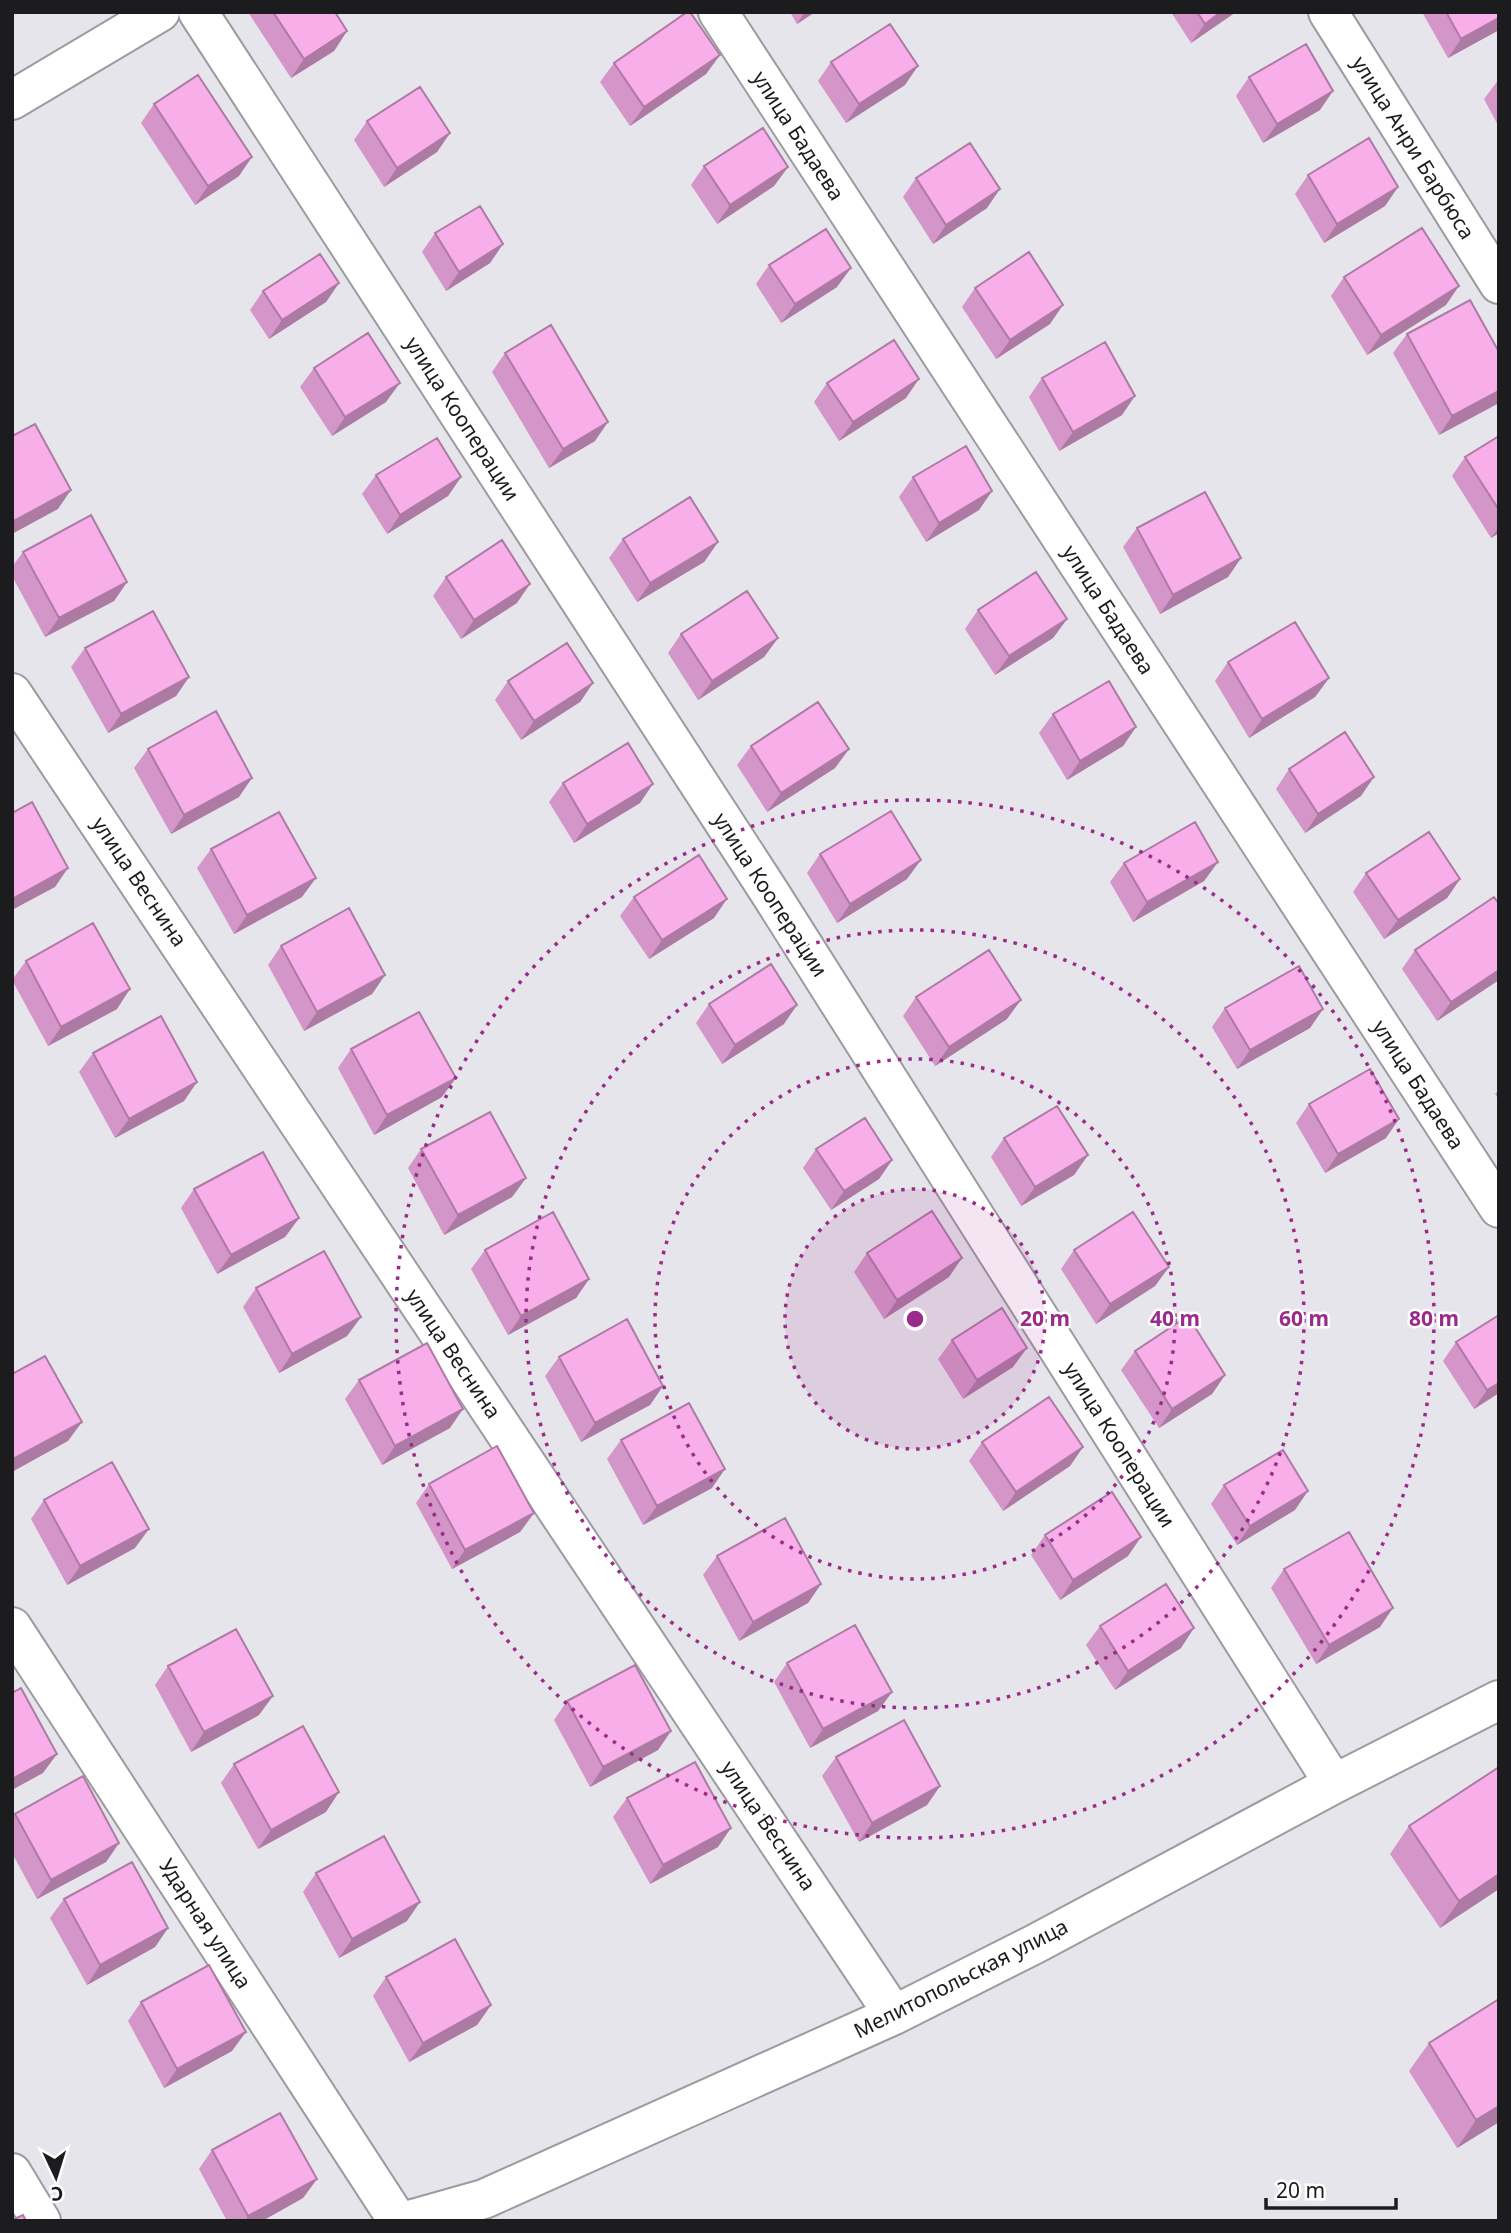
<svg xmlns="http://www.w3.org/2000/svg" width="1511" height="2233" font-family="'Noto Sans',sans-serif">
<style>
.lines{fill:none;stroke-linecap:round;stroke-linejoin:round}
.minor-casing{stroke:#9c9ba1;stroke-width:42}
.minor{stroke:#fff;stroke-width:38}
.wall{fill:#d496c8}
.shaded-wall{fill:#ad7aa3}
.building{fill:#f7aee9;stroke:#ad7aa3;stroke-width:2}
.ring{fill:none;stroke:#9a2b8a;stroke-width:3.5;stroke-dasharray:3.5 7}
.labels{text-anchor:middle;stroke-width:5;stroke-linejoin:round;paint-order:stroke}
.street-label{font-size:21px;fill:#1c1c1e;stroke:#fff}
.centre{fill:#9a2b8a;stroke:#fff;stroke-width:3.5}
.ring-label{font-size:21px;text-anchor:middle;font-weight:bold;fill:#9a2b8a;stroke:#fff;stroke-width:5;stroke-linejoin:round;paint-order:stroke}
</style>
<rect width="100%" height="100%" fill="#e6e5eb"/>
<g class="lines">
<defs>
<path id="minor" d="M198,12L770,893L1334,1784
M718,12L1499,1208
M1328,12L1499,284
M12,100L160,12
M12,693L894,2015
M12,1627L398,2221
M12,2173L41,2221
M406,2221L484,2199L894,2015L1035,1944L1334,1784L1499,1700"/>
</defs>
<use href="#minor" class="minor-casing"/>
<use href="#minor" class="minor"/>
</g>
<path class="wall" d="M248,12H335L347,31L334,51L291,78Z
M790,12H815L797,24Z
M1171,12H1236L1191,43Z
M1422,12H1499V30L1448,58Z
M720,55L706,74L630,126L600,82L614,63Z
M831,62L905,85L846,123L818,81Z
M1249,77L1320,110L1263,143L1236,96Z
M1499,79V127L1484,99Z
M154,104L239,176L195,205L141,123Z
M367,121L450,133L437,152L384,187L354,140Z
M704,166L788,167L774,186L717,224L691,185Z
M1308,175L1398,187L1385,206L1324,243L1295,194Z
M916,178L987,208L933,244L903,197Z
M435,233L503,244L490,263L446,291L422,252Z
M769,265L837,287L781,323L756,284Z
M1344,277L1446,305L1367,355L1331,296Z
M339,283L326,302L269,339L250,310L263,291Z
M975,288L1050,324L996,359L962,307Z
M1407,334L1499,352V403L1439,435L1393,353Z
M505,353L595,441L549,468L492,372Z
M314,368L386,402L332,436L300,387Z
M1042,378L1122,415L1059,451L1029,397Z
M827,383L906,398L839,441L814,402Z
M1499,436V533L1491,538L1452,476L1465,457Z
M376,475L461,477L448,496L387,534L362,494Z
M913,477L992,491L979,510L926,542L899,497Z
M1137,528L1241,558L1228,577L1160,614L1123,547Z
M623,539L718,542L704,562L637,602L609,558Z
M23,552L127,582L114,601L45,637L12,576V567Z
M446,577L517,603L461,639L433,596Z
M978,610L1067,619L1053,638L995,675L965,629Z
M681,634L778,638L764,657L698,700L668,653Z
M85,648L189,677L176,696L108,733L71,667Z
M1228,662L1329,678L1315,697L1249,738L1215,681Z
M508,681L593,683L580,702L521,740L495,700Z
M1053,714L1136,727L1123,746L1067,780L1039,733Z
M751,746L849,749L835,768L767,812L737,765Z
M148,749L239,797L171,834L134,768Z
M1289,769L1361,796L1305,833L1276,789Z
M563,783L640,803L574,843L549,802Z
M211,849L302,897L234,934L197,868Z
M820,854L907,879L837,923L807,873Z
M1218,862L1204,881L1133,922L1110,882L1124,863Z
M1366,873L1460,879L1447,898L1384,939L1353,892Z
M634,897L714,918L649,959L620,916Z
M1499,904V980L1437,1021L1402,969L1415,950Z
M281,946L385,975L372,994L304,1031L268,965Z
M26,961L117,1009L48,1046L12,980Z
M916,997L1007,1019L935,1066L903,1016Z
M709,1004L784,1024L722,1064L696,1023Z
M1225,1008L1323,1009L1310,1028L1237,1069L1212,1027Z
M351,1049L442,1097L374,1135L338,1068Z
M93,1053L197,1082L184,1101L115,1138L79,1072Z
M1499,1090V1100L1495,1094Z
M1309,1104L1386,1138L1325,1173L1296,1123Z
M1004,1138L1088,1155L1074,1175L1021,1206L991,1157Z
M421,1149L526,1178L512,1197L444,1235L408,1168Z
M816,1149L892,1160L879,1179L831,1210L803,1168Z
M194,1189L299,1218L285,1237L217,1274L181,1208Z
M485,1250L589,1279L576,1298L508,1335L471,1269Z
M1074,1250L1169,1267L1155,1286L1096,1324L1061,1269Z
M867,1253L949,1277L884,1319L854,1272Z
M256,1288L361,1317L347,1336L279,1373L243,1307Z
M952,1340L1013,1367L963,1399L938,1359Z
M1456,1342L1499,1393L1474,1409L1443,1361Z
M1135,1351L1225,1375L1212,1394L1159,1428L1121,1370Z
M559,1357L663,1386L650,1405L581,1442L545,1376Z
M359,1380L450,1428L382,1465L345,1399Z
M621,1440L712,1488L643,1525L607,1459Z
M982,1442L1083,1447L1070,1466L1003,1511L969,1461Z
M429,1484L534,1513L520,1532L452,1569L416,1503Z
M1224,1485L1295,1510L1237,1545L1211,1504Z
M44,1500L135,1548L67,1585L31,1519Z
M1045,1535L1128,1556L1060,1600L1031,1555Z
M717,1556L821,1584L808,1603L739,1641L703,1575Z
M1284,1569L1380,1627L1316,1664L1271,1588Z
M1100,1626L1181,1648L1115,1690L1086,1645Z
M787,1663L892,1692L878,1711L810,1748L774,1682Z
M168,1666L259,1715L191,1752L155,1685Z
M567,1701L671,1731L658,1750L590,1787L554,1720Z
M836,1757L940,1786L927,1805L859,1842L822,1776Z
M234,1764L326,1812L258,1849L221,1783Z
M1499,1767V1889L1440,1928L1390,1854L1409,1826Z
M627,1798L718,1847L650,1884L613,1817Z
M15,1814L119,1843L106,1862L37,1899L12,1853V1817Z
M316,1873L407,1921L339,1958L303,1892Z
M64,1899L168,1928L155,1947L87,1985L50,1918Z
M386,1977L491,2005L477,2025L409,2062L373,1996Z
M1499,1999V2122L1457,2148L1409,2071L1429,2043Z
M141,2002L232,2051L164,2088L128,2021Z
M212,2150L317,2179L303,2198L262,2221H227L199,2169Z"/>
<path class="shaded-wall" d="M805,12H815L797,24Z
M1221,12H1236L1191,43L1205,24Z
M1499,18V30L1448,58L1461,39Z
M347,31L334,51L291,78L304,59Z
M720,55L706,74L630,126L644,107Z
M918,66L905,85L846,123L859,104Z
M1333,91L1320,110L1263,143L1277,124Z
M450,133L437,152L384,187L397,168Z
M252,157L239,176L195,205L208,186Z
M788,167L774,186L717,224L730,205Z
M1398,187L1385,206L1324,243L1337,224Z
M1000,189L987,208L933,244L946,225Z
M503,244L490,263L446,291L459,272Z
M851,268L837,287L781,323L795,304Z
M339,283L326,302L269,339L282,320Z
M1459,286L1446,305L1367,355L1381,335Z
M1063,305L1050,324L996,359L1010,340Z
M919,379L906,398L839,441L853,422Z
M400,383L386,402L332,436L345,417Z
M1499,391V403L1439,435L1452,416Z
M1135,396L1122,415L1059,451L1073,432Z
M608,422L595,441L549,468L563,449Z
M461,477L448,496L387,534L400,515Z
M71,490L58,509L12,534V522Z
M992,491L979,510L926,542L939,523Z
M1499,527V533L1491,538Z
M718,542L704,562L637,602L650,583Z
M1241,558L1228,577L1160,614L1173,595Z
M127,582L114,601L45,637L59,618Z
M530,584L517,603L461,639L474,620Z
M1067,619L1053,638L995,675L1009,656Z
M778,638L764,657L698,700L712,681Z
M189,677L176,696L108,733L121,714Z
M1329,678L1315,697L1249,738L1262,719Z
M593,683L580,702L521,740L534,721Z
M1136,727L1123,746L1067,780L1080,761Z
M849,749L835,768L767,812L781,793Z
M1374,777L1361,796L1305,833L1318,814Z
M252,778L239,797L171,834L184,815Z
M653,784L640,803L574,843L587,824Z
M921,860L907,879L837,923L850,904Z
M1218,862L1204,881L1133,922L1147,902Z
M68,868L55,887L12,910V899Z
M316,878L302,897L234,934L247,915Z
M1460,879L1447,898L1384,939L1398,920Z
M727,899L714,918L649,959L662,940Z
M1499,970V980L1437,1021L1451,1002Z
M385,975L372,994L304,1031L317,1012Z
M130,989L117,1009L48,1046L61,1027Z
M1021,1000L1007,1019L935,1066L949,1047Z
M797,1005L784,1024L722,1064L735,1045Z
M1323,1009L1310,1028L1237,1069L1250,1050Z
M456,1078L442,1097L374,1135L387,1115Z
M197,1082L184,1101L115,1138L129,1119Z
M1399,1119L1386,1138L1325,1173L1338,1154Z
M1088,1155L1074,1175L1021,1206L1035,1187Z
M892,1160L879,1179L831,1210L844,1191Z
M526,1178L512,1197L444,1235L458,1215Z
M299,1218L285,1237L217,1274L231,1255Z
M962,1258L949,1277L884,1319L897,1300Z
M1169,1267L1155,1286L1096,1324L1110,1304Z
M589,1279L576,1298L508,1335L521,1316Z
M361,1317L347,1336L279,1373L292,1354Z
M1027,1348L1013,1367L963,1399L977,1380Z
M1225,1375L1212,1394L1159,1428L1172,1409Z
M1499,1383V1393L1474,1409L1487,1390Z
M663,1386L650,1405L581,1442L595,1423Z
M463,1409L450,1428L382,1465L395,1446Z
M82,1422L68,1441L12,1472L13,1459Z
M1083,1447L1070,1466L1003,1511L1016,1492Z
M725,1469L712,1488L643,1525L657,1506Z
M1308,1491L1295,1510L1237,1545L1250,1526Z
M534,1513L520,1532L452,1569L465,1550Z
M149,1529L135,1548L67,1585L80,1566Z
M1141,1537L1128,1556L1060,1600L1073,1580Z
M821,1584L808,1603L739,1641L753,1622Z
M1393,1608L1380,1627L1316,1664L1329,1645Z
M1194,1628L1181,1648L1115,1690L1128,1671Z
M892,1692L878,1711L810,1748L823,1729Z
M273,1696L259,1715L191,1752L204,1732Z
M671,1731L658,1750L590,1787L603,1767Z
M57,1754L43,1773L12,1790V1779Z
M940,1786L927,1805L859,1842L872,1823Z
M339,1792L326,1812L258,1849L271,1830Z
M731,1828L718,1847L650,1884L663,1865Z
M119,1843L106,1862L37,1899L51,1880Z
M1499,1874V1889L1440,1928L1459,1901Z
M420,1902L407,1921L339,1958L352,1939Z
M168,1928L155,1947L87,1985L100,1965Z
M491,2005L477,2025L409,2062L423,2043Z
M246,2032L232,2051L164,2088L177,2069Z
M1499,2106V2122L1457,2148L1476,2120Z
M317,2179L303,2198L262,2221H245L248,2216Z"/>
<path class="building" d="M273,12H335L347,31L304,59Z
M687,12H690L720,55L644,107L614,63Z
M1197,12H1221L1205,24Z
M1446,12H1499V18L1461,39Z
M890,24L918,66L859,104L831,62Z
M1306,44L1333,91L1277,124L1249,77Z
M198,75L252,157L208,186L154,104Z
M420,87L450,133L397,168L367,121Z
M763,128L788,167L730,205L704,166Z
M1369,138L1398,187L1337,224L1308,175Z
M970,143L1000,189L946,225L916,178Z
M480,206L503,244L459,272L435,233Z
M1422,228L1459,286L1381,335L1344,277Z
M826,229L851,268L795,304L769,265Z
M1029,252L1063,305L1010,340L975,288Z
M320,254L339,283L282,320L263,291Z
M1470,300L1499,352V391L1452,416L1407,334Z
M551,325L608,422L563,449L505,353Z
M368,333L400,383L345,417L314,368Z
M894,340L919,379L853,422L827,383Z
M1105,342L1135,396L1073,432L1042,378Z
M35,424L71,490L12,522V436Z
M1499,436V510L1465,457Z
M437,438L461,477L400,515L376,475Z
M966,446L992,491L939,523L913,477Z
M1205,492L1241,558L1173,595L1137,528Z
M690,497L718,542L650,583L623,539Z
M91,515L127,582L59,618L23,552Z
M502,540L530,584L474,620L446,577Z
M1036,572L1067,619L1009,656L978,610Z
M747,591L778,638L712,681L681,634Z
M153,611L189,677L121,714L85,648Z
M1295,622L1329,678L1262,719L1228,662Z
M567,643L593,683L534,721L508,681Z
M1109,681L1136,727L1080,761L1053,714Z
M818,702L849,749L781,793L751,746Z
M216,711L252,778L184,815L148,749Z
M1345,732L1374,777L1318,814L1289,769Z
M628,743L653,784L587,824L563,783Z
M32,802L68,868L12,899V813Z
M891,811L921,860L850,904L820,854Z
M279,812L316,878L247,915L211,849Z
M1195,822L1218,862L1147,902L1124,863Z
M1429,832L1460,879L1398,920L1366,873Z
M699,855L727,899L662,940L634,897Z
M1494,897L1499,904V970L1451,1002L1415,950Z
M349,908L385,975L317,1012L281,946Z
M93,923L130,989L61,1027L26,961Z
M989,950L1021,1000L949,1047L916,997Z
M771,964L797,1005L735,1045L709,1004Z
M1299,966L1323,1009L1250,1050L1225,1008Z
M419,1012L456,1078L387,1115L351,1049Z
M161,1016L197,1082L129,1119L93,1053Z
M1370,1069L1399,1119L1338,1154L1309,1104Z
M1057,1106L1088,1155L1035,1187L1004,1138Z
M490,1112L526,1178L458,1215L421,1149Z
M865,1118L892,1160L844,1191L816,1149Z
M263,1152L299,1218L231,1255L194,1189Z
M932,1211L962,1258L897,1300L867,1253Z
M553,1212L589,1279L521,1316L485,1250Z
M1133,1212L1169,1267L1110,1304L1074,1250Z
M324,1251L361,1317L292,1354L256,1288Z
M1002,1308L1027,1348L977,1380L952,1340Z
M1499,1315V1383L1487,1390L1456,1342Z
M1188,1316L1225,1375L1172,1409L1135,1351Z
M627,1319L663,1386L595,1423L559,1357Z
M427,1343L463,1409L395,1446L359,1380Z
M45,1356L82,1422L13,1459L12,1457V1374Z
M1049,1397L1083,1447L1016,1492L982,1442Z
M689,1403L725,1469L657,1506L621,1440Z
M497,1446L534,1513L465,1550L429,1484Z
M1283,1450L1308,1491L1250,1526L1224,1485Z
M112,1462L149,1529L80,1566L44,1500Z
M1112,1492L1141,1537L1073,1580L1045,1535Z
M785,1518L821,1584L753,1622L717,1556Z
M1349,1532L1393,1608L1329,1645L1284,1569Z
M1166,1584L1194,1628L1128,1671L1100,1626Z
M855,1625L892,1692L823,1729L787,1663Z
M236,1629L273,1696L204,1732L168,1666Z
M635,1665L671,1731L603,1767L567,1701Z
M21,1688L57,1754L12,1779V1693Z
M904,1720L940,1786L872,1823L836,1757Z
M303,1726L339,1792L271,1830L234,1764Z
M695,1762L731,1828L663,1865L627,1798Z
M1499,1767V1874L1459,1901L1409,1826Z
M83,1776L119,1843L51,1880L15,1814Z
M384,1836L420,1902L352,1939L316,1873Z
M132,1862L168,1928L100,1965L64,1899Z
M455,1939L491,2005L423,2043L386,1977Z
M209,1965L246,2032L177,2069L141,2002Z
M1499,1999V2106L1476,2120L1429,2043Z
M280,2113L317,2179L248,2216L212,2150Z
M23,2215L26,2221H12V2220Z"/>
<circle cx="915" cy="1319" r="130" fill="#9a2b8a" fill-opacity=".12"/>
<g class="ring">
<circle cx="915" cy="1319" r="130"/>
<circle cx="915" cy="1319" r="260"/>
<circle cx="915" cy="1319" r="389"/>
<circle cx="915" cy="1319" r="519"/>
</g>
<g class="labels">
<g class="street-label">
<text transform="translate(798 136) rotate(57)" y="7">улица Бадаева</text>
<text transform="translate(1413 148) rotate(58)" y="7">улица Анри Барбюса</text>
<text transform="translate(462 419) rotate(57)" y="7">улица Кооперации</text>
<text transform="translate(1108 610) rotate(57)" y="7">улица Бадаева</text>
<text transform="translate(139 882) rotate(56)" y="7">улица Веснина</text>
<text transform="translate(770 895) rotate(57)" y="7">улица Кооперации</text>
<text transform="translate(1418 1085) rotate(57)" y="7">улица Бадаева</text>
<text transform="translate(453 1354) rotate(56)" y="7">улица Веснина</text>
<text transform="translate(1119 1445) rotate(58)" y="7">улица Кооперации</text>
<text transform="translate(768 1826) rotate(56)" y="7">улица Веснина</text>
<text transform="translate(205 1924) rotate(57)" y="7">Ударная улица</text>
<text transform="translate(961 1979) rotate(-27)" y="7">Мелитопольская улица</text>
</g>
</g>
<circle cx="915" cy="1319" r="10" class="centre"/>
<g class="ring-label">
<text x="1045" y="1326">20 m</text>
<text x="1175" y="1326">40 m</text>
<text x="1304" y="1326">60 m</text>
<text x="1434" y="1326">80 m</text>
</g>
<rect width="1511" height="2233" fill="none" stroke="#1c1c1e" stroke-width="28"/>
<g transform="translate(56 2177) rotate(176)" stroke="#ffffff" stroke-width="5" paint-order="stroke">
<path d="M0-5L12 26L0 18L-12 26Z" fill="#1c1c1e"/>
<text y="-10" font-size="19" font-weight="bold" text-anchor="middle" fill="#1c1c1e">С</text>
</g>
<path d="M1266 2198v10h130v-10" fill="none" stroke="#1c1c1e" stroke-width="3.5"/>
<text x="1276" y="2198" font-size="21" fill="#1c1c1e" stroke="#ffffff" stroke-width="5" paint-order="stroke">20 m</text>
</svg>
